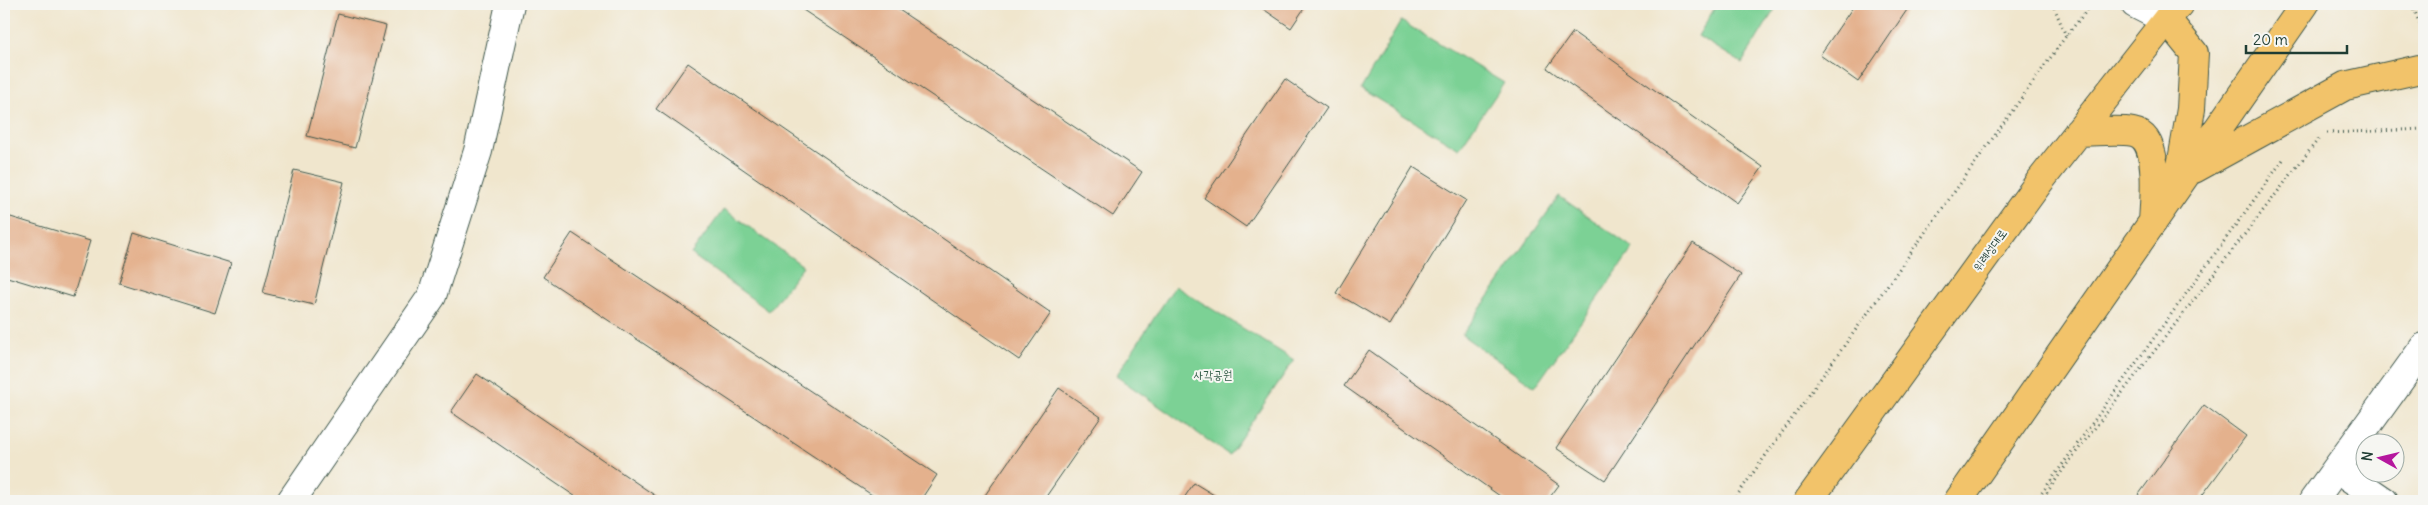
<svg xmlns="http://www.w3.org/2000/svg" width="2428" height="505" font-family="Delius,'Poor Story',sans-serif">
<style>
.green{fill:#7cd195;stroke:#4e8764}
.building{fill:#e4b18d}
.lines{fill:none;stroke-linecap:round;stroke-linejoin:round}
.street-casing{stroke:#3e564b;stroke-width:30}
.primary-casing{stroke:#3e564b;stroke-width:30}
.path{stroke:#3e564b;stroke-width:3;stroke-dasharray:1 4;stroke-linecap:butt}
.street{stroke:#fff;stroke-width:28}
.primary{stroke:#f2c36a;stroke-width:28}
.labels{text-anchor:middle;stroke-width:4;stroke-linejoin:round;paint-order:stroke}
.street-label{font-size:12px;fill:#1f3d34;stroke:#f6f6f2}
.park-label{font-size:12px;fill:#325b47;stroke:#f6f6f2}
</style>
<rect width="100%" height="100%" fill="#f6f6f2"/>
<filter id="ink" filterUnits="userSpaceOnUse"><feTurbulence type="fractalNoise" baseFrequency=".02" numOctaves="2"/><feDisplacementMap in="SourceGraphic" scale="10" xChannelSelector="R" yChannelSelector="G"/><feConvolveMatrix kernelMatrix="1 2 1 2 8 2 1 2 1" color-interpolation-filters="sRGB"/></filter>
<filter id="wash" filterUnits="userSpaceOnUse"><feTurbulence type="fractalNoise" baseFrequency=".0096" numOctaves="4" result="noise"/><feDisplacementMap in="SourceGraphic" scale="20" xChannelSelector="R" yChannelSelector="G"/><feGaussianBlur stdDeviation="1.12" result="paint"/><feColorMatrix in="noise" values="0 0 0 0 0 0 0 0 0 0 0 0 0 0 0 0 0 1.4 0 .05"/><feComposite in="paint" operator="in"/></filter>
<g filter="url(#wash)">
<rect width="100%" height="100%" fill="#f0e6cd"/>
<path class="green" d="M1717,4H1778L1742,63L1698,36Z
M1401,21L1504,83L1459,149L1361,89Z
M1559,196L1633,248L1535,387L1462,335Z
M724,209L803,266L769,311L691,254Z
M1175,286L1294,360L1229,455L1116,376Z"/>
<g id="blocks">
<path class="building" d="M794,4H890L1142,172L1113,216Z
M1256,4H1307L1291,28Z
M1855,4H1911L1858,82L1820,55Z
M338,14L386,26L355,148L307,136Z
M1573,32L1763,167L1737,203L1547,68Z
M688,63L1051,313L1019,360L656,109Z
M1285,79L1327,108L1246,227L1204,198Z
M1413,167L1466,200L1390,325L1336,293Z
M294,170L344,182L314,305L263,293Z
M4,215L90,241L73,297L4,276Z
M134,233L231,263L215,313L119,283Z
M572,233L937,475L920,501H881L543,277Z
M1693,243L1741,275L1605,480L1556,448Z
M1369,350L1559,485L1547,501H1507L1344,386Z
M477,374L663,501H582L451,412Z
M1059,388L1101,417L1043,501H981Z
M2204,405L2246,436L2198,501H2134Z
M1194,483L1224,501H1182Z"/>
</g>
</g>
<g filter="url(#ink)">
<use href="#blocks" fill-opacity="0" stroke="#3e564b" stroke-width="1"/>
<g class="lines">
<defs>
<path id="street" d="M2135,4L2168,21
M2337,469L2384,501
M291,501L432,296L478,151L510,4
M2313,501L2424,347"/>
<path id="primary" d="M2168,21L2194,53L2191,109L2179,178
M2078,132C2096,132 2116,129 2133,132C2162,137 2154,201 2153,222
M2194,169L2345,86L2424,68
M1808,501L2040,181L2179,4
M1958,501L2305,4"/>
</defs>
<use href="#street" class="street-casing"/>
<use href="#primary" class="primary-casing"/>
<path class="path" d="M2057,4L2054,7L2066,36
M2412,4L2424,35
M2327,133L2424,129
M1733,501L2066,36L2092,4
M2036,501L2285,157
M2041,501L2067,464L2320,137"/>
<use href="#street" class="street"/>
<use href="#primary" class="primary"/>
</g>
</g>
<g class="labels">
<g class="street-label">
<text transform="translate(1990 250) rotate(-54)" y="4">위례성대로</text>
</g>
<g class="park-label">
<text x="1213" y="379">사각공원</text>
</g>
</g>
<rect width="2428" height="505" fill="none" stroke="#f6f6f2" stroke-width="20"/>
<g transform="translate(2380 458) rotate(278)"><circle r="24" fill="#f6f6f2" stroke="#a0aca6"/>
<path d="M0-4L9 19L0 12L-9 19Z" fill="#b5179e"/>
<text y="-8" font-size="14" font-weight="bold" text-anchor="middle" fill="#1f3d34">N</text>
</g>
<path d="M2246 45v8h101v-8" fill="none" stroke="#1f3d34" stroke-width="2.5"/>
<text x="2253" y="45" font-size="15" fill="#1f3d34" stroke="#f6f6f2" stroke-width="4" paint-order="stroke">20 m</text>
</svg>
